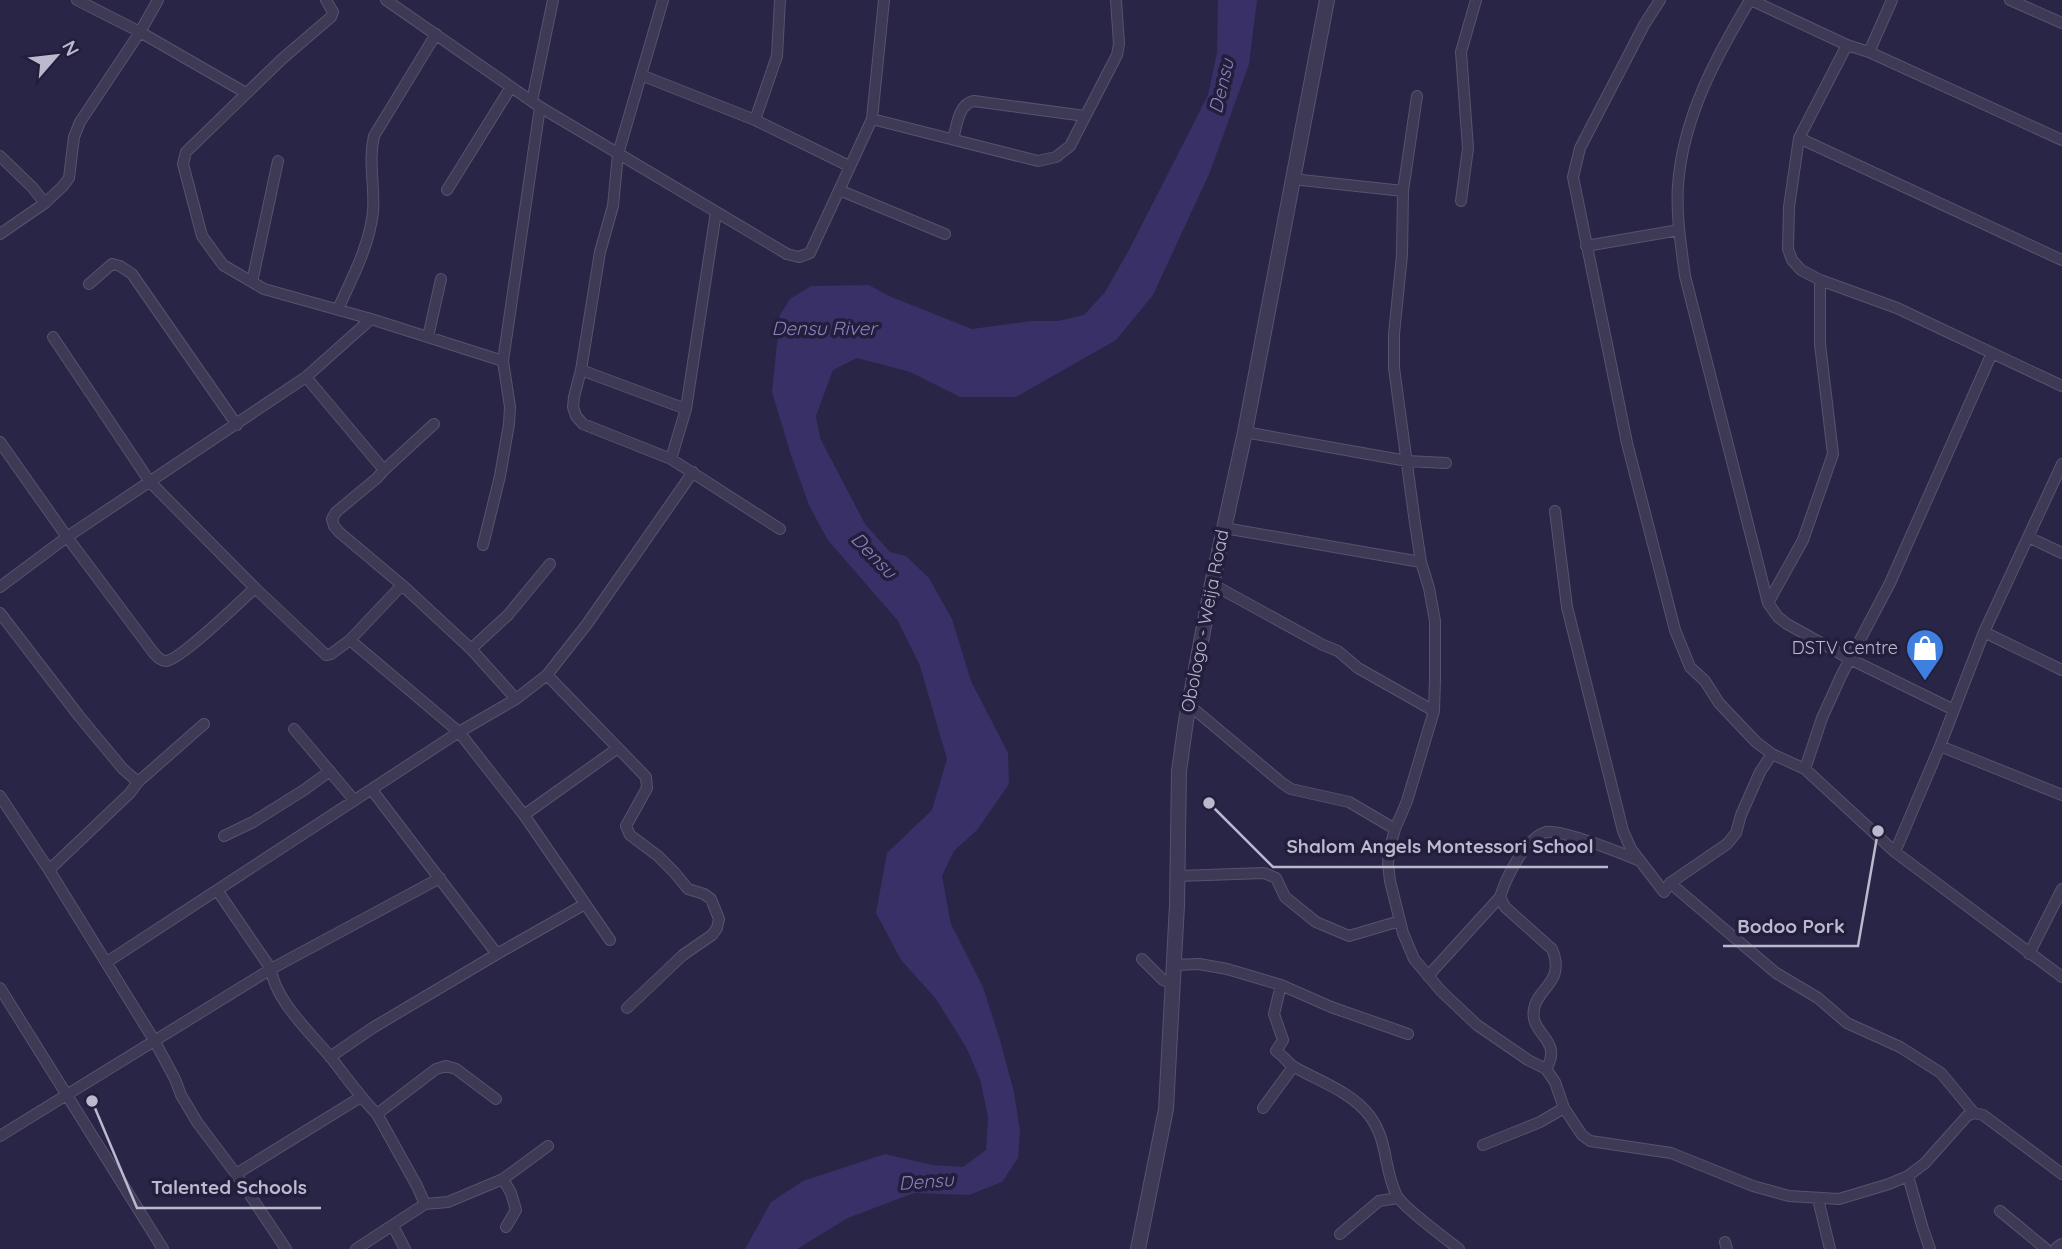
<svg xmlns="http://www.w3.org/2000/svg" width="2062" height="1249" font-family="Quicksand,sans-serif">
<style>
.water{fill:#383066}
.lines{fill:none;stroke-linecap:round;stroke-linejoin:round}
.minor-casing{stroke:#57526d;stroke-width:12}
.tertiary-casing{stroke:#57526d;stroke-width:16}
.minor{stroke:#3e3a55;stroke-width:10}
.tertiary{stroke:#3e3a55;stroke-width:14}
.labels{text-anchor:middle;stroke-width:7;stroke-linejoin:round;paint-order:stroke}
.street-label{font-size:18px;fill:#bcb8ce;stroke:#221e3b}
.poi-label{font-size:18px;fill:#bcb8ce;stroke:#221e3b;text-anchor:end}
.water-label{font-size:19px;font-style:italic;fill:#8b84bc;stroke:#221e3b}
.leader{fill:none;stroke:#bcb8ce;stroke-width:2.5}
.callout-dot{fill:#bcb8ce;stroke:#221e3b;stroke-width:2.5}
.callout-label{font-size:19px;text-anchor:middle;font-weight:bold;fill:#bcb8ce;stroke:#221e3b;stroke-width:7;stroke-linejoin:round;paint-order:stroke}
</style>
<rect width="100%" height="100%" fill="#292546"/>
<path class="water" d="M1218,0H1257L1249,64L1210,172L1153,295L1116,340L1016,397H960L910,372L857,358L833,370L816,416L820,438L865,524L890,552L906,556L929,578L952,619L971,681L1008,753L1009,784L977,830L954,851L942,876L951,924L983,987L1000,1040L1014,1092L1020,1131L1018,1158L1002,1182L969,1195L914,1193L848,1218L797,1249H745L771,1202L803,1181L885,1154L932,1165L963,1167L986,1150L988,1117L980,1079L966,1047L936,999L901,960L876,913L887,853L932,810L947,759L920,666L898,621L827,539L809,505L791,455L772,392L780,315L790,299L811,286L869,285L889,296L972,329L1031,321H1058L1084,315L1105,292L1129,250L1208,95L1217,53Z"/>
<g class="lines">
<defs>
<path id="minor" d="M77,0L140,32L246,93
M326,0L333,12L331,17L282,59L186,152L183,164L202,236L223,265L264,289L371,319L503,361
M386,0L540,107L787,254L799,257L810,253L872,119L884,0
M663,0L618,154L613,206L600,252L581,370L574,397L573,407L576,416L583,424L671,459L780,529
M1660,0L1644,25L1580,148L1573,177L1627,443L1675,630L1690,667L1705,681L1719,703L1756,742L1772,754L1805,769L1895,852L2062,977
M1750,0C1716,57 1683,117 1678,185C1676,215 1681,246 1685,276L1768,603L1778,617L1787,624L1850,659L1954,710
M1751,0L1847,45L1869,52L2062,140
M2010,0L2062,23
M1847,45L1799,138L1789,207L1788,249L1792,260L1801,270L1820,280L1897,308L2062,386
M1869,52L1892,0
M641,75L755,120L849,166
M532,101L553,0
M872,119L1038,161L1056,157L1070,146L1117,55L1119,44L1116,0
M755,120L777,56L780,0
M1799,138L2062,260
M953,139C957,126 958,104 974,101L1085,116
M0,156L32,187L45,203L0,234
M1292,179L1403,191L1417,96
M447,190L511,87
M839,190L945,234
M1403,191L1402,255L1394,334V368L1415,523L1421,562L1429,588L1435,621V679L1434,711L1407,801L1395,829L1389,851L1388,864L1390,881L1403,933L1414,959L1441,991L1477,1025L1528,1060L1546,1069L1555,1082L1564,1108L1582,1135L1590,1141L1671,1153L1753,1186L1789,1196L1839,1199L1889,1184L1908,1176L1925,1163L1967,1116L1974,1113
M1461,201L1468,148L1461,52L1476,0
M45,203L63,186L69,178L74,137L80,122L140,32L158,0
M1586,246L1679,230
M252,282L278,161
M89,284L112,264L120,266L132,274L237,425
M338,309C352,278 369,247 373,212C375,186 368,161 374,136L436,34
M53,337L150,482L255,588L326,655L331,654L350,640L459,732L524,815L610,940
M428,337L441,279
M581,370L686,409
M306,377L384,470
M434,424L384,470L377,478L336,512L332,519L334,526L339,532L402,585L471,649L516,699
M1245,432L1407,461L1446,463
M0,442L67,537L153,652C157,656 160,661 166,661C180,660 241,601 255,588
M671,459L686,409L716,212
M1555,511L1567,607L1623,831L1631,849L1664,892L1670,883L1727,844L1736,833L1741,815L1760,772L1772,754
M1224,528L1421,562
M2028,537L2062,553
M483,545L500,476L509,424L510,407L503,361L540,107
M1212,584L1323,645L1338,651L1358,668L1434,711
M0,587L67,537L306,377L371,319
M1768,603L1803,540L1833,454L1820,344V280
M0,613L79,716L123,769L138,782L130,793L49,870
M1984,632L2062,670
M350,640L402,585
M471,649L508,615L550,564
M547,675L646,777L647,788L626,826L630,835L658,856L674,872L688,889L704,894L711,899L719,919L717,928L712,935L683,955L627,1008
M1189,705L1282,783L1291,789L1349,802L1395,829
M294,729L354,800
M1940,746L2062,795
M1805,769L1822,718L1841,676L1890,583L1992,353
M138,782L204,724
M0,796L49,870L154,1040L175,1079L181,1095L197,1122L236,1174L286,1249
M524,815L618,748
M224,836L253,822L304,790L330,771
M1895,852L1940,746L1984,632L2062,464
M1178,876L1264,873L1276,878L1285,897L1316,922L1349,936L1400,921
M1670,883L1776,973L1818,998L1847,1023L1900,1047L1941,1073L1974,1113L1983,1115L2062,1174
M217,890L271,969C275,1001 312,1034 332,1059C347,1078 360,1097 377,1114L436,1069L446,1066L456,1069L496,1099
M497,954L585,904
M2029,954L2062,889
M1142,959L1163,980L1173,984
M107,962L459,732L516,699L547,675L587,624L693,472
M1174,965L1199,964L1227,969L1281,985L1331,1007L1408,1034
M1428,976L1500,897
M1281,985L1274,1014L1283,1040L1276,1051C1284,1056 1288,1064 1296,1068C1321,1082 1351,1092 1369,1115C1389,1141 1383,1169 1397,1196C1404,1208 1446,1239 1459,1249
M0,988L163,1249
M330,1057L374,1027L497,954L372,790
M1546,1069C1564,1039 1529,1035 1534,1009C1537,988 1566,982 1552,949L1505,907L1500,897C1506,878 1525,838 1546,832C1561,829 1624,854 1640,861
M1263,1108L1293,1067
M377,1114L417,1186L425,1204
M0,1136L271,969L440,878
M1483,1145L1540,1122L1564,1108
M236,1174L361,1097
M1908,1176L1923,1229L1930,1249
M503,1179L511,1193L516,1210L506,1227
M1818,1199L1830,1249
M2000,1211L2046,1249
M393,1226L405,1249
M1340,1234L1379,1201L1398,1198
M1725,1242L1727,1249
M356,1249L425,1204L448,1202L503,1179L548,1146"/>
<path id="tertiary" d="M1138,1249L1166,1109L1177,905L1179,771L1186,721L1212,584L1245,432L1327,0
M2058,1249L2062,1246"/>
</defs>
<use href="#minor" class="minor-casing"/>
<use href="#tertiary" class="tertiary-casing"/>
<use href="#minor" class="minor"/>
<use href="#tertiary" class="tertiary"/>
</g>
<defs>
<symbol id="shop-pin" viewBox="-11 -11 22 30"><path d="M0 17L-7.5 6A9.5 9.5 0 1 1 7.5 6Z" fill="#3f7fe0" stroke="#221e3b"/><path d="M-5-2.5h2.3a2.7 3.5 0 0 1 5.4 0H5L5.5 6h-11ZM-1.5-2.5h3a1.5 2.3 0 0 0-3 0Z" fill="#fff"/></symbol>
</defs>
<g fill-rule="evenodd">
<use href="#shop-pin" x="1903" y="626" width="44" height="60"/>
</g>
<g class="labels">
<g class="street-label">
<text transform="translate(1205 621) rotate(-79)" y="6">Obologo - Weija Road</text>
</g>
<g class="poi-label">
<text x="1898" y="654">DSTV Centre</text>
</g>
<g class="water-label">
<text transform="translate(1221 86) rotate(-77)" y="7">Densu</text>
<text x="824" y="335">Densu River</text>
<text transform="translate(874 555) rotate(46)" y="7">Densu</text>
<text transform="translate(926 1181) rotate(-4)" y="7">Densu</text>
</g>
</g>
<path class="leader" d="M1209 803L1273 867H1608M1878 831L1858 946H1723M92 1101L137 1208H321"/>
<g class="callout-dot">
<circle cx="1209" cy="803" r="7"/>
<circle cx="1878" cy="831" r="7"/>
<circle cx="92" cy="1101" r="7"/>
</g>
<g class="callout-label">
<text x="1440" y="853">Shalom Angels Montessori School</text>
<text x="1791" y="933">Bodoo Pork</text>
<text x="229" y="1194">Talented Schools</text>
</g>
<g transform="translate(56 56) rotate(62)" stroke="#221e3b" stroke-width="5" paint-order="stroke">
<path d="M0-5L12 26L0 18L-12 26Z" fill="#bcb8ce"/>
<text y="-10" font-size="19" font-weight="bold" text-anchor="middle" fill="#bcb8ce">N</text>
</g>
</svg>
